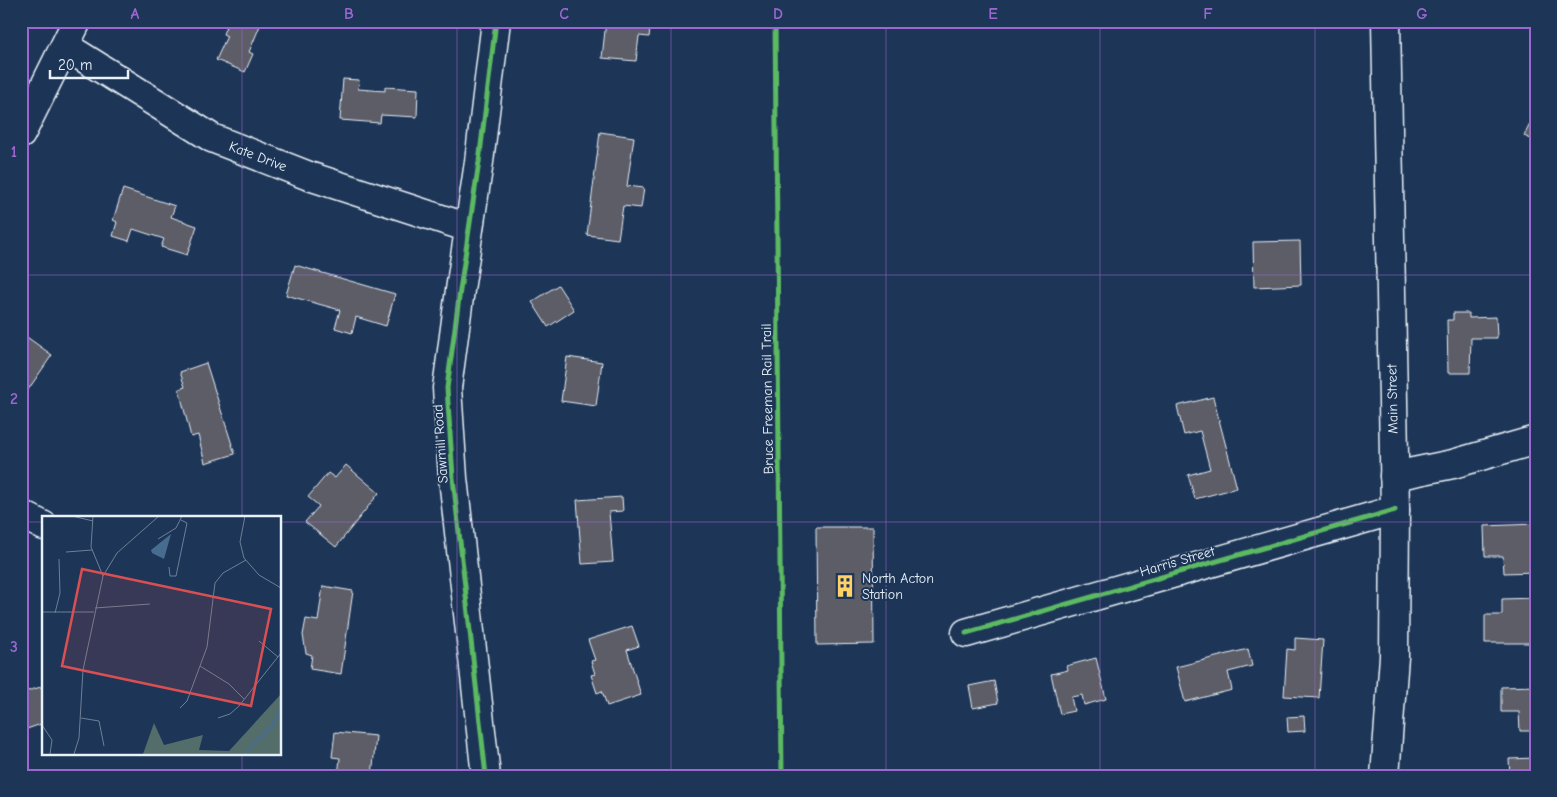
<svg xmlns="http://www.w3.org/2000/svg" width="1557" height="797" font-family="'Comic Neue',sans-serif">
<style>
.building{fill:#5d5d67;stroke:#e8f1f8}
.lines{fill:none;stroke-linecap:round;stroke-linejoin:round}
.minor-casing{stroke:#e8f1f8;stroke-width:31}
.major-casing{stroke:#e8f1f8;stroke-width:31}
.minor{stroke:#1d3557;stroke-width:28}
.major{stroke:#1d3557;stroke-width:28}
.cycleway-casing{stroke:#1d3557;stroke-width:8}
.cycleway{stroke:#5cba63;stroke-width:5}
.grid{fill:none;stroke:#9c67d0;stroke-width:1;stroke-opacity:0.55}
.labels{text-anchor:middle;stroke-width:4;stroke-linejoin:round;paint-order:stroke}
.street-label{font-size:14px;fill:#e8f1f8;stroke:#1d3557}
.poi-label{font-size:14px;fill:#e8f1f8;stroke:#1d3557;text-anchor:start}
.inset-river{fill:none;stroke:#476c8f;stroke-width:2.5}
.inset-road{fill:none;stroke:#6e8097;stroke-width:1}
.view{fill:#da5052;fill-opacity:0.15;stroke:#da5052;stroke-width:2.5}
.inset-edge{fill:none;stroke:#e8f1f8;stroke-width:2.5}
.neatline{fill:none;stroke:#9c67d0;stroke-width:2}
.grid-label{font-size:16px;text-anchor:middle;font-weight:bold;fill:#9c67d0}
</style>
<rect width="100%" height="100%" fill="#1d3557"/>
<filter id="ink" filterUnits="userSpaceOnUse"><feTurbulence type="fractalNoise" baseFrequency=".02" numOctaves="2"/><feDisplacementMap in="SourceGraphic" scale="10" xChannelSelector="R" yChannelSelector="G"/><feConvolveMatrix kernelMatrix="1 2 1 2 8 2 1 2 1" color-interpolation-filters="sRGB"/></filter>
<g filter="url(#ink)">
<path class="building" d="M228,21H262L249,52L253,54L245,72L216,60L227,36L223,34Z
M606,21H651L649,37L639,36L636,61L602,58Z
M343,79L359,80L358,89L385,91V87L418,89L417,117L381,115L380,123L340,120Z
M1536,112V141L1524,136Z
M600,132L634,137L627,186L644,188L641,208L623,206L618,239L587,235Z
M123,189L175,206L171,217L197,226L187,255L161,247L164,239L133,229L129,241L113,236L117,222L113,220Z
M1300,241L1301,285L1254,287L1253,242Z
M295,265L395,294L386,326L356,317L352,333L335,328L340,310L286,295Z
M558,285L574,310L548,327L532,302Z
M1453,313H1469V318L1496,317L1497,338H1471L1470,373H1448L1447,320H1453Z
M24,335L52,355L21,400V340Z
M567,357L602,362L596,406L561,401Z
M206,363L235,454L205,463L198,435L191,437L179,389L185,387L180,372Z
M1213,397L1237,488L1195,499L1188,475L1210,469L1200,431L1184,435L1177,406Z
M346,465L379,493L336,547L305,522L319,506L308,497L328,473L335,478Z
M622,497L623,511L609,512L613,562L582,564L577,500Z
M1536,524V572L1504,573L1503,556H1485L1484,526Z
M816,527H873L874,644L817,645Z
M323,586L353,591L341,674L310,669L312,655L306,653L303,635L306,619L318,621Z
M1536,598V643H1485V615H1502V599Z
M632,626L639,646L627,650L641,695L607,706L602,691L597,693L591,675L595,674L591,661L595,660L588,640Z
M1295,638L1323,640L1319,698L1284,696L1287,649L1295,650Z
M1248,649L1252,666L1228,672L1232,690L1185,702L1176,667Z
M1096,658L1106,699L1084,705L1082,695L1071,697L1074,711L1060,714L1051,674L1068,670L1066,666Z
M994,681L998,703L973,708L969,686Z
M44,686V723L21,731V693Z
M1536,686V731H1520L1519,712H1501V687Z
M1304,716L1305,731L1288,732L1287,717Z
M335,732L376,736L372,776H338L340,758L332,757Z
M1536,758V776H1510L1509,759Z"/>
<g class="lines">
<defs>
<path id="minor" d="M65,46L212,138L309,176L469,228
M21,134L77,21
M1394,476L1453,464L1536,440
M21,514L44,526
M966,633L1395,510
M486,776L453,478L447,388L460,290L479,162L496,21"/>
<path id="major" d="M1385,776L1394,657L1395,510L1386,21"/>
</defs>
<use href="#minor" class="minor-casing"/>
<use href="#major" class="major-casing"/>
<use href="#minor" class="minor"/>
<use href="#major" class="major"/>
<defs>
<path id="cycleway" d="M775,21L782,776
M966,633L1395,510
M486,776L453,478L447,388L460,290L479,162L496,21"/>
</defs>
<use href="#cycleway" class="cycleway-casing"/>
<use href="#cycleway" class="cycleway"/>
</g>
</g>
<path class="grid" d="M242,21V517M457,21V776M671,21V776M886,21V776M1100,21V776M1315,21V776M21,275H1536M21,522H44M280,522H1536M242,753V776"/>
<defs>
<symbol id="building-bare" viewBox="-9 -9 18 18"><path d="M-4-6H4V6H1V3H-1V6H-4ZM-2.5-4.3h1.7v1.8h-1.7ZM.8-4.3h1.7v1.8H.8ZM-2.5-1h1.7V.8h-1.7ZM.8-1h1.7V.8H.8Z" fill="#ffd166" stroke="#1d3557" stroke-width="2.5" paint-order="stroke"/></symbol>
</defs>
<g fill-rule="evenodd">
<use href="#building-bare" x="829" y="570" width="32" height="32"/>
</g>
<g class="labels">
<g class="street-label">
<text transform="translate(258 156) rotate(21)" y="5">Kate Drive</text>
<text transform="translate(767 399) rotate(-91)" y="5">Bruce Freeman Rail Trail</text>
<text transform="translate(1392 399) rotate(-91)" y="5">Main Street</text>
<text transform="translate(440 444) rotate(-94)" y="5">Sawmill Road</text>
<text transform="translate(1177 561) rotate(-16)" y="5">Harris Street</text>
</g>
<g class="poi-label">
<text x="862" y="583">North Acton<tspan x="862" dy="16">Station</tspan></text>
</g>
</g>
<g transform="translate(42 516)">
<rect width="239" height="239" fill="#1d3557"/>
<path d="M239,178V238H101L112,207L122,229L161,219L157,234L187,235Z" fill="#526d6a"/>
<path d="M129,18L122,43L110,37L109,34Z" fill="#476c8f"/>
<path class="inset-river" d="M205,238L210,229L230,211L239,192"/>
<path class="inset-road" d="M30,0L51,5M51,0L49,31L61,60M203,0L198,26L202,42L217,59L239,72M116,23L134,12L140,0M24,36L50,34M127,51L128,60H134L145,7L139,4M53,92L108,88M0,96H52M13,97L18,77L17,43M217,125L236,141M158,150L187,168L202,183M138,192L145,185L165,131L173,67L181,57L204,44M39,202L57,205L62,230M176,202L188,198L197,190L239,137M0,209L10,224L8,238M32,238L37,222L41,154L61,60L75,37L117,0"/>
<path class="view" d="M40,53L229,93L209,190L20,150Z"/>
<rect width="239" height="239" class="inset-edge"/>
</g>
<rect width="1557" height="797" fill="none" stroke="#1d3557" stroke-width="55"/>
<path d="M50 70v8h78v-8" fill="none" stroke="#e8f1f8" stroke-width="2.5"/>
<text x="58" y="70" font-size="15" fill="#e8f1f8" stroke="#1d3557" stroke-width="4" paint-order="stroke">20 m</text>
<rect x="28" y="28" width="1502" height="742" class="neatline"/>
<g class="grid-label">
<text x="135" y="19">A</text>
<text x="349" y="19">B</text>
<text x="564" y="19">C</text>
<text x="778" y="19">D</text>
<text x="993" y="19">E</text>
<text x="1208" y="19">F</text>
<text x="1422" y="19">G</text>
<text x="14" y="157">1</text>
<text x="14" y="404">2</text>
<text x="14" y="652">3</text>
</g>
</svg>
